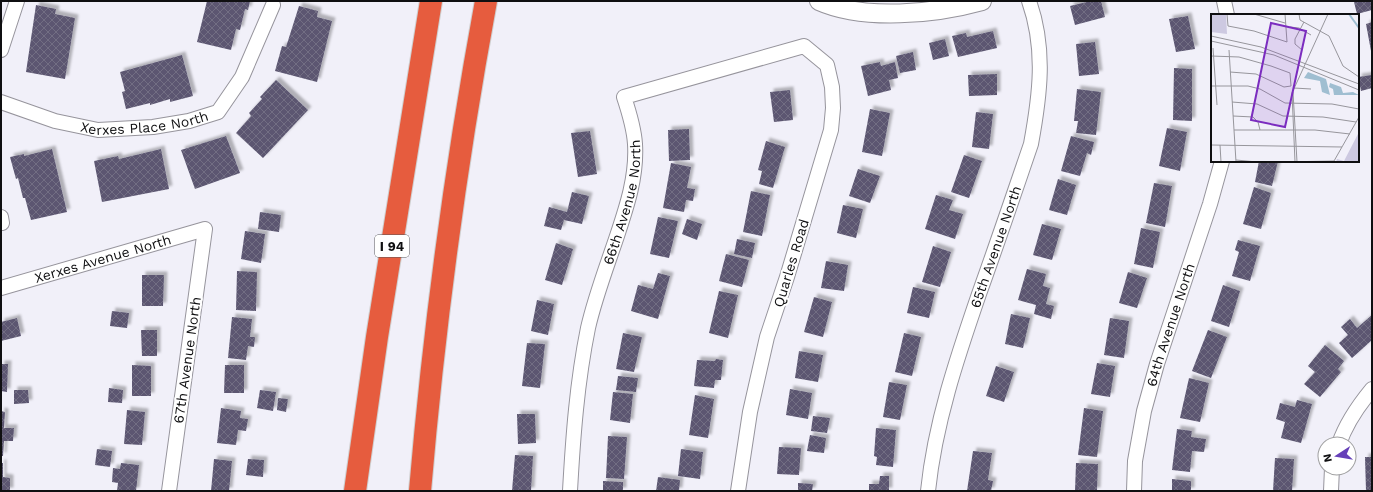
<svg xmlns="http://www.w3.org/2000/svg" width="1373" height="492" font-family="'Work Sans',sans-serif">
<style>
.building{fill:url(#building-cross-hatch);filter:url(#shadow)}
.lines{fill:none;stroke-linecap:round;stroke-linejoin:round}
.minor-casing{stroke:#96949c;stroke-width:16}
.tertiary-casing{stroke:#96949c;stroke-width:20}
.motorway-casing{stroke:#cfcfcf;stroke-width:24}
.minor{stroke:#fff;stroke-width:14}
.tertiary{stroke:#fff;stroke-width:18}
.motorway{stroke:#e65c3e;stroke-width:22}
.labels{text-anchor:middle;stroke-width:4;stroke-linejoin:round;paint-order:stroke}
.shield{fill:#fff;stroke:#575758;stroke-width:1}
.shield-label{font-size:13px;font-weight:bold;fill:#0f0f11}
.street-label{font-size:14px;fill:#0f0f11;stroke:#fff}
.inset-river{fill:none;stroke:#9fbed1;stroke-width:2}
.inset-road{fill:none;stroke:#97969c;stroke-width:1}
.view{fill:#7b2cbf;fill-opacity:0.15;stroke:#7b2cbf;stroke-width:2}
.inset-edge{fill:none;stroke:#0f0f11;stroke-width:2}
</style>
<defs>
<pattern id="building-cross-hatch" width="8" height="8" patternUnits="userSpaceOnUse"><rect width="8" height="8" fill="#5b5671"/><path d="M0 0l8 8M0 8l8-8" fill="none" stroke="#726e83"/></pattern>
<filter id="shadow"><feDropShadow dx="3.5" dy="-3.5" stdDeviation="1" flood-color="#0004"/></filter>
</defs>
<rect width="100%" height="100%" fill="#f1f0f9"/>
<path class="building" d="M207,1H250L248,10L245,9L240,30L236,29L231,50L197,42Z
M1091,1H1101L1105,17L1075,25L1070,6Z
M1359,1H1372V10L1357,14L1354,2Z
M36,5L56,9L55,14L75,18L65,79L26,72Z
M299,6L318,11L317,17L332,21L317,82L275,71L282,46L286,47Z
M1188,16L1195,49L1176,52L1169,19Z
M1372,22V51H1371L1366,24Z
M993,31L997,48L958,57L952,36L966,33L967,37Z
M945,39L949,56L933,60L929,43Z
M1095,42L1099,74L1079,76L1076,44Z
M913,52L916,70L900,73L896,56Z
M182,55L193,96L170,102V99L150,105V103L126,109L122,92L125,91L120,72Z
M880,62L881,66L895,62L898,78L889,80L891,90L868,96L861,66Z
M1174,68L1192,69V121L1173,120Z
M997,74V95L969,96L968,75Z
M1372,75V88L1361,91L1358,77Z
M276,80L308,110L263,158L236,133L251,116L249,113L262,99L260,97Z
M1077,89L1101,92L1096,135L1076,133L1078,121H1074Z
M790,90L793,120L774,122L770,92Z
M870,109L890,113L882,156L862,152Z
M976,112L993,114L989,149L972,147Z
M1167,128L1187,132L1180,171L1159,166Z
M689,129L690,160L669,161L668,130Z
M590,131L597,174L578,177L571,133Z
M226,136L240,173L195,189L181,150Z
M1071,136L1094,142L1091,155L1087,153L1080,176L1061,171Z
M766,141L785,147L773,188L759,184L762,171L758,170Z
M52,149L67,212L31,220L25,198H23L18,178L16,179L10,157L24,154V156Z
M161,149L169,189L102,202L94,161L118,156L119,159Z
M964,155L982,161L969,198L951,192Z
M1259,161H1278L1272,186L1255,182Z
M671,163L691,167L687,188L695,189L693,201L686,200L684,212L663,208Z
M858,169L880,176L870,203L849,196Z
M1058,179L1076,185L1067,215L1049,210Z
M1154,183L1172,186L1165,227L1146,223Z
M1254,187L1271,193L1261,229L1243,224Z
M751,191L770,195L762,236L743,232Z
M572,192L589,196L582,224L564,220L561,230L544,226L549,207L567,212Z
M936,195L953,200L949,210L963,214L955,239L925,229Z
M843,205L863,209L856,238L837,233Z
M260,212L281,215L279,232L258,229Z
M658,217L678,221L669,258L650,254Z
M687,219L702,224L697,240L682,234Z
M1042,224L1061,229L1052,260L1033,255Z
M1141,228L1160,232L1153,268L1134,264Z
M245,231L265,234L261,263L241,259Z
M737,239L755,243L752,258L734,254Z
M1238,240L1260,246L1250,281L1232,276L1239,252L1235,250Z
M556,243L573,249L562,285L545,280Z
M933,246L951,252L940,287L922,282Z
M726,254L749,260L742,287L719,281Z
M826,261L848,265L844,291L821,288Z
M1027,269L1046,274L1043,286L1050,288L1046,304L1054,306L1051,319L1034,314L1036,305L1018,300Z
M237,271L257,272L256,311L236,310Z
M1128,272L1147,278L1137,308L1119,303Z
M658,273L670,276L658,319L631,311L638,285L653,289Z
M142,275H164L163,306H142Z
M1223,285L1240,291L1229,327L1211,321Z
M913,287L935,292L929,318L907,313Z
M719,291L738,295L728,338L709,333Z
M814,297L832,302L823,337L804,332Z
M537,300L554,304L548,335L531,331Z
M112,311L129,313L127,328L110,326Z
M1011,314L1030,318L1023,348L1005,344Z
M1372,315V340L1352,358L1339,343L1348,335L1341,327L1350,319L1357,328Z
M232,317L252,319L250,337H255L254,347L248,346L246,360L228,358Z
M17,318L21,336L1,341V322Z
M1110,318L1129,321L1124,358L1104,355Z
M141,330H157V356H142Z
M1208,330L1227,337L1211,378L1192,371Z
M623,333L642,337L634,372L616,369Z
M904,333L921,337L912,376L895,372Z
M527,343L545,344L540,388L522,386Z
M1325,345L1344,361L1338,369L1341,372L1320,397L1304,384L1315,372L1308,366Z
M799,351L823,355L818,382L795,378Z
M716,359L723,360L721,380H715L714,388L694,386L697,360L715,361Z
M1097,363L1115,366L1110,397L1091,394Z
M1,364H8L7,392L1,391Z
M132,365L151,366V396H132Z
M225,365H244V393H224Z
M996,366L1014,372L1004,402L986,396Z
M618,376L638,378L636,392L616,390Z
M1189,378L1209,383L1200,422L1180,418Z
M889,382L907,385L900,420L883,417Z
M109,388L123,390L122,403L108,402Z
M790,389L812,393L808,419L786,415Z
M14,390H28L29,403L14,404Z
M260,390L276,392L273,411L257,408Z
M613,392L633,394L630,423L610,420Z
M695,395L714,399L708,438L689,435Z
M278,398L288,399L286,412L277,410Z
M1297,400L1312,404L1301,443L1281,438L1285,422L1276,419L1280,403L1295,407Z
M221,408L241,411L240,418L248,419L246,431L238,430L236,445L217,443Z
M1084,408L1103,411L1097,457L1078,455Z
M127,410L145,412L142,445L124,444Z
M1,411L5,412L4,428H14L13,441H4L3,456H1Z
M517,414H535L536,443L518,444Z
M813,416L830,418L827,433L811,431Z
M876,428L896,430L893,467L876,465L877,457L874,456Z
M1177,429L1192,431L1191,437L1206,439L1204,452L1192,451L1190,472L1172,470Z
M810,435L826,438L824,453L807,451Z
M608,436L627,437L624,479L606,478Z
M779,447L801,448L799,475L777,474Z
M97,449L112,451L110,467L95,465Z
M681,449L703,452L700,479L678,476Z
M973,451L992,453L988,480L993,481L991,491H967Z
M515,455L533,456L531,491H512Z
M1365,457H1372V491H1366Z
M1275,458L1294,459L1292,491H1273Z
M214,459L232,461L229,491H211Z
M248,459L264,460L263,477L246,475Z
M1,463H3V477L10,478V491H1Z
M121,463L139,465L136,491H117L118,483L112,482L113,468L120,469Z
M1076,463L1098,464L1097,491H1075Z
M880,476H889V491H869V484H879Z
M658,477L680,480L679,491H656Z
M1172,479L1191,481V491H1172Z
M603,481L623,482V491H603Z
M798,483L813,484L812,491H798Z"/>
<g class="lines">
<defs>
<g id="minor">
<path d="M1224,1L1227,15"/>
<path d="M1,50L17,1"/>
<path id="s1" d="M1,102L55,121L98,130L153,127L189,121L218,112L242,77L273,5"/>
<path d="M1,217L2,223"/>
<path id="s2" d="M1,288L205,229L169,491"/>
<path d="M1339,444C1346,423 1358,406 1372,389"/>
<path id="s3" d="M570,491C573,437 577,382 588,328C595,297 607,266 617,236C627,206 637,176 635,144C634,128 629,112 624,97L804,46L827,65L832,87L833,108L831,130L787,277L767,337L750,412L738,491"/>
<path id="s4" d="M928,491C935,423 957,358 979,294C997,244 1014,194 1031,144C1040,95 1046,49 1029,1"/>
<path id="s5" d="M1134,491L1135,461L1144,411L1157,364L1210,204L1222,161"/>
<path d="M1331,491L1332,468"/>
</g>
<path id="tertiary" d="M819,1C864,21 935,14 982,1"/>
<path id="motorway" d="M355,491L377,337L431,1
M420,491C434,327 456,163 486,1"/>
</defs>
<use href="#minor" class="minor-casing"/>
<use href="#tertiary" class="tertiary-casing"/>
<use href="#motorway" class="motorway-casing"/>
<use href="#minor" class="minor"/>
<use href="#tertiary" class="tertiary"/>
<use href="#motorway" class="motorway"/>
</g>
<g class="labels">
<rect class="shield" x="375" y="235" width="34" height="22" rx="3"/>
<g class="shield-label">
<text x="392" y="251">I 94</text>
</g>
<g class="street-label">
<text dy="5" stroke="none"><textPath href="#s1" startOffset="148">Xerxes Place North</textPath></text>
<text dy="5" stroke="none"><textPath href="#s3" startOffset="295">66th Avenue North</textPath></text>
<text dy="5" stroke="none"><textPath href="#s4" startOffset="254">65th Avenue North</textPath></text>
<text dy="5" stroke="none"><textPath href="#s2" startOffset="106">Xerxes Avenue North</textPath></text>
<text transform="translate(791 263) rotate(-73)" y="5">Quarles Road</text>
<text dy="5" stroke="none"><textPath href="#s5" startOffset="171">64th Avenue North</textPath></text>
<text transform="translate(187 360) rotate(-82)" y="5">67th Avenue North</text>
</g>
</g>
<g transform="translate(1211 14)">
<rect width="148" height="148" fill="#f1f0f9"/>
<path d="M0,0H15L16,20L0,18ZM148,118V148H125L126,145L133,147Z" fill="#cdc9e1"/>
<path d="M97,58L115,65L119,81L111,78L109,67L93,64ZM119,69L130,73L132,79L142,78L148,81H123L122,75L118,73Z" fill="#9fbed1"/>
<path class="inset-river" d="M138,0L148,14"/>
<path class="inset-road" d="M16,0L17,12L43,17L76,28L74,0M43,0L74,9M88,0L89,6L118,22L132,52L148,63M79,13L88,14L100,21M0,22L50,33L148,70M0,27L63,41L148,76M2,34L6,91M18,36L25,148M91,36L84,30V25L93,8M0,42L28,43L60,52L79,59L80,72L73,73L45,60L19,58M0,72H37L49,75L74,89L121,90L148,95M83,74L100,75M82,78L86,148M21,88L46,90L72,102L112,103L145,108M22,102L42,103L47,108L49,116M23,116H104L139,120M0,131L131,133M9,131L10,148M25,146L46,148M123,147L148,103M69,148L123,147M84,148L81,79L117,0"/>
<path class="view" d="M60,9L95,17L74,113L40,106Z"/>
<rect width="148" height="148" class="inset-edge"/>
</g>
<rect width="1373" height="492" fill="none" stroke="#0f0f11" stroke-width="4"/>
<g transform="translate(1337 456) rotate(258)"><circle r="19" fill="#ffffff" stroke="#9f9fa0"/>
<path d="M0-3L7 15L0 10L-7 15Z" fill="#6640b9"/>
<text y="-6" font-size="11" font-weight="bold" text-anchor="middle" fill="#0f0f11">N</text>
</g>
</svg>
